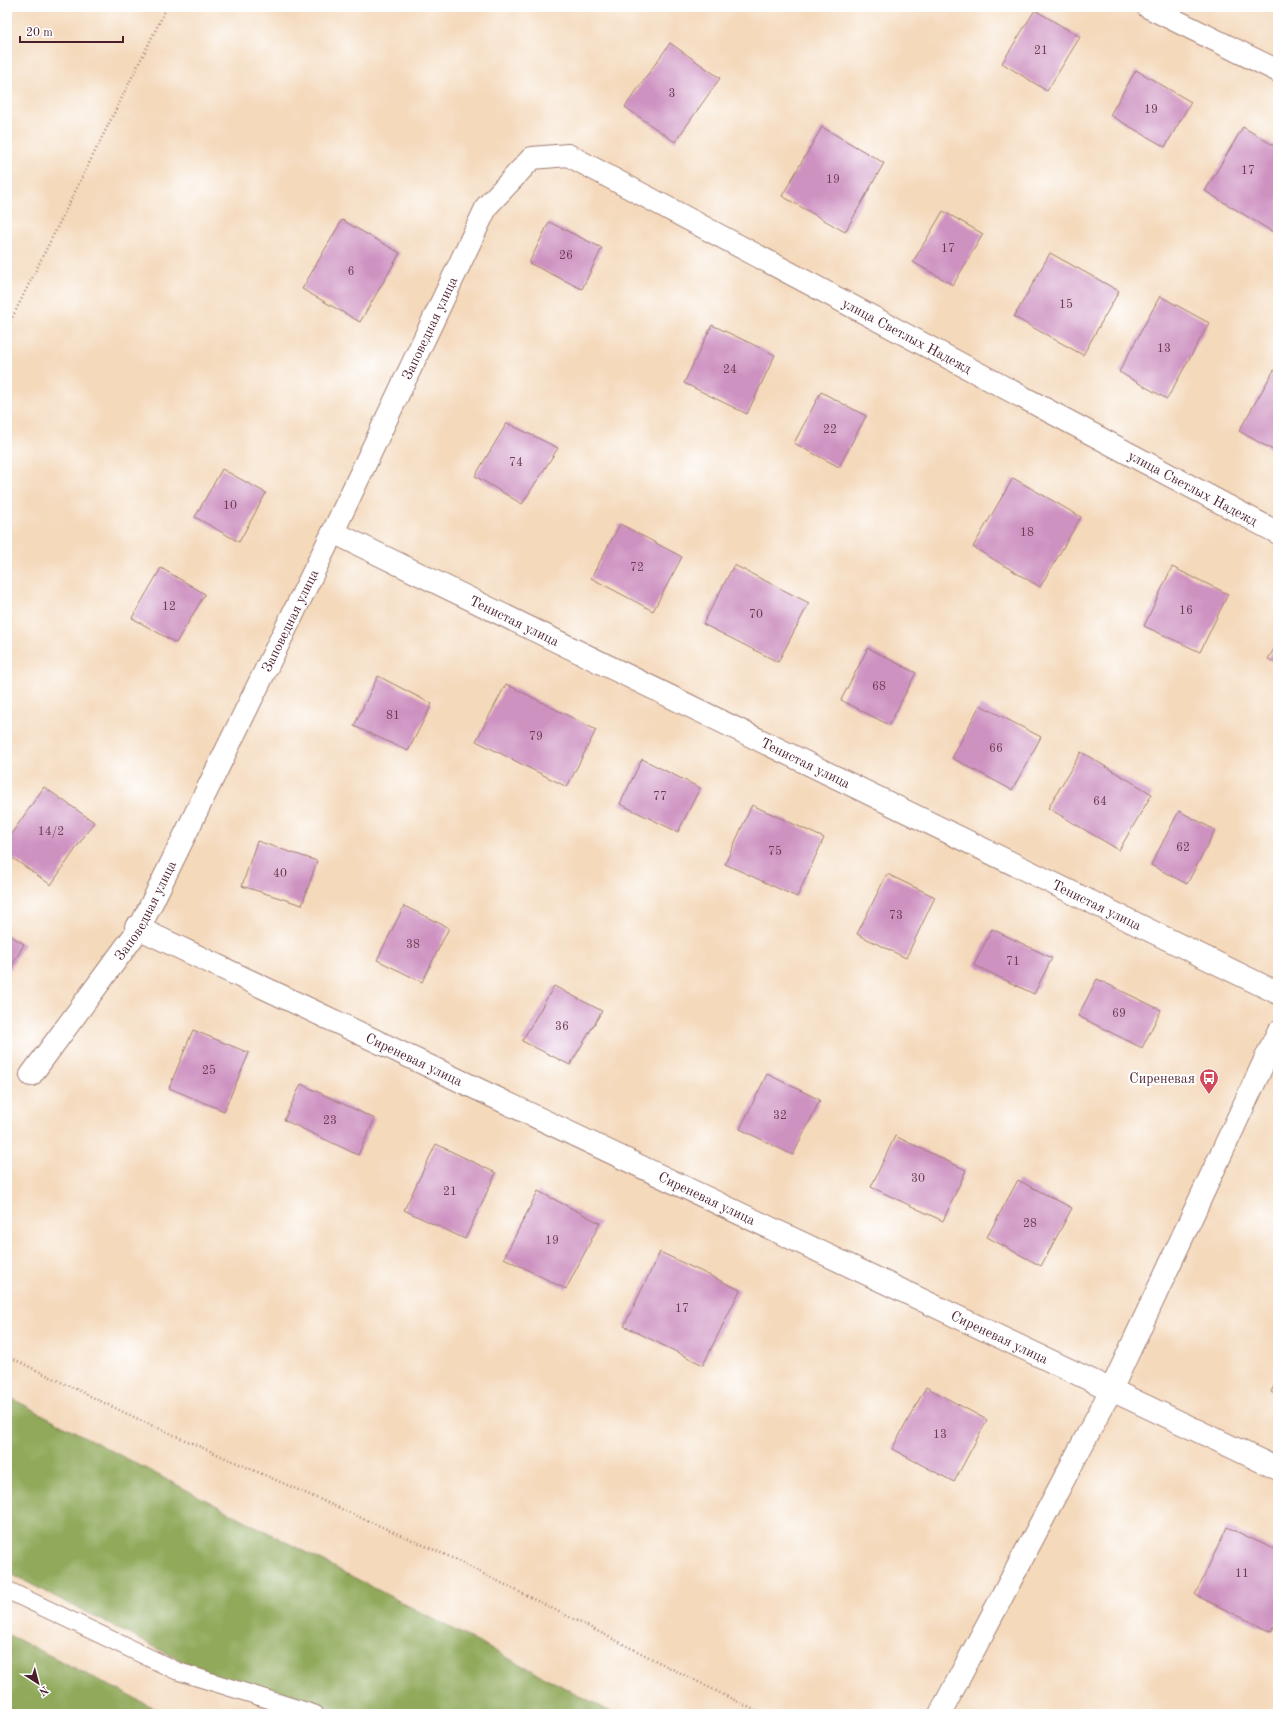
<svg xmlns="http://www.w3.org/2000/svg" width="1285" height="1721" font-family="'Old Standard TT',serif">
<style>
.forest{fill:#90a95a;stroke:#6d6442}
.building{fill:#ce92c1}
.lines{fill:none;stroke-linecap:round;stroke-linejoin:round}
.lane-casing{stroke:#9f7c73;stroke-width:19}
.street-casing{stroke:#9f7c73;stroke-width:24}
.secondary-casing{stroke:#9f7c73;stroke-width:24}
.path{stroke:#9f7c73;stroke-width:2.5;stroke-dasharray:1 3;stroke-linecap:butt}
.lane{stroke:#fff;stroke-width:17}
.street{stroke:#fff;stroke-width:22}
.secondary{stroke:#fff;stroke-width:22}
.labels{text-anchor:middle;stroke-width:4;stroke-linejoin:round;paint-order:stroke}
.number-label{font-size:12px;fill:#6b3c50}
.street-label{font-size:14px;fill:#4a1f2b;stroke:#fff}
.poi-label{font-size:14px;fill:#4a1f2b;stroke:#fff;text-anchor:end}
</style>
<rect width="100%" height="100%" fill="#fff"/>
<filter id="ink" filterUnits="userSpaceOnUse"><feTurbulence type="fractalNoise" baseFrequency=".025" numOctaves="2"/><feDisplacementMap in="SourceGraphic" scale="8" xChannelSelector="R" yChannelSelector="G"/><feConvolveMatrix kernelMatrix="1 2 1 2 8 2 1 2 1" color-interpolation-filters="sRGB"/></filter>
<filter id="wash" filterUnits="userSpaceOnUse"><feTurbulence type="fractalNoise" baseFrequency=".012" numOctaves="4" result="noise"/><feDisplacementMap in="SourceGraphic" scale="16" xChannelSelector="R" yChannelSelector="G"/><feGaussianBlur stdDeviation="0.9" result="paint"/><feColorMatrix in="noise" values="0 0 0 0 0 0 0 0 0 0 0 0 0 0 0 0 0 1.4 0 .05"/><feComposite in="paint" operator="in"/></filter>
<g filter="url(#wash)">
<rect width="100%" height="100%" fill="#f4d9bb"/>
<path class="forest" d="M7,1396L615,1714H286L7,1572Z
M7,1634L166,1714H7Z"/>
<g id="blocks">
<path class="building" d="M1035,10L1080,37L1047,91L1002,63Z
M670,43L720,78L675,142L625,107Z
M1136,70L1191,102L1165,147L1110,115Z
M822,127L884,163L845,232L782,196Z
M1243,127L1278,148V235L1205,191Z
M943,211L983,234L953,285L913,262Z
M342,220L400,253L360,322L302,289Z
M549,222L602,248L582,289L529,263Z
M1050,253L1119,291L1083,355L1014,317Z
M1160,296L1209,323L1167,399L1119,372Z
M712,325L775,355L747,414L684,383Z
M1274,370L1278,373V453L1239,431Z
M821,392L866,416L839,467L794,443Z
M507,423L558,448L522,504L475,476Z
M222,469L266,493L239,542L195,517Z
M1013,478L1081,517L1040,587L973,547Z
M620,524L682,557L653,611L591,578Z
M734,565L809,603L778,662L703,624Z
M1172,567L1228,594L1200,652L1144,626Z
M161,568L205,594L176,643L132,618Z
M1278,642V664L1268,659Z
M868,648L916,673L889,725L841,700Z
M378,676L432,704L408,751L354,726Z
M506,684L596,730L567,787L476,741Z
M980,705L1041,737L1012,790L952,758Z
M1081,752L1152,794L1119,850L1048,808Z
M642,759L700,788L678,832L620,804Z
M44,787L94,822L51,885L7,854V840Z
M752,805L824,838L797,897L725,864Z
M1179,811L1215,830L1187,884L1151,865Z
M257,841L317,861L302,905L242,886Z
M887,874L935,897L906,958L857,934Z
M404,906L449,928L422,982L377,960Z
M992,929L1052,958L1034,994L974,965Z
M7,934L24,944L7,975Z
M1097,979L1161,1010L1142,1048L1078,1016Z
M554,986L602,1011L570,1065L522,1041Z
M193,1030L249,1053L224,1111L169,1088Z
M767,1074L820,1100L793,1155L740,1129Z
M301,1084L375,1119L358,1155L284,1120Z
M895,1136L966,1170L943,1221L871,1187Z
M436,1144L496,1173L465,1239L404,1210Z
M1018,1180L1072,1208L1041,1266L987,1237Z
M538,1191L600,1223L566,1289L504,1258Z
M660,1252L740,1290L703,1365L624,1326Z
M1278,1378V1396L1271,1392Z
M926,1387L987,1420L954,1482L892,1449Z
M1227,1527L1278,1551V1619L1272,1632L1195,1595Z"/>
</g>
</g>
<g filter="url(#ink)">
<use href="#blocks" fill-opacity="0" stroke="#9f7c73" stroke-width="1"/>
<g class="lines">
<defs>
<path id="lane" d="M7,1590L177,1671L315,1714"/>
<g id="street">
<path d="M1148,7L1278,71"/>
<path id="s1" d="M333,532L1278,993"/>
<path id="s2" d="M136,927L1278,1469"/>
<path id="s3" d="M31,1075L139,929L333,532L487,206L532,158L568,155L1278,533"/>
</g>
<path id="secondary" d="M940,1714L1111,1390L1278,1032"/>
</defs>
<use href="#lane" class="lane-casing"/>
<use href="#street" class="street-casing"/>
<use href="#secondary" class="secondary-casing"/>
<path class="path" d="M7,328L167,7
M7,1356L142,1421L448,1556L762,1714"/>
<use href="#lane" class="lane"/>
<use href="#street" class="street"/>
<use href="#secondary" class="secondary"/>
</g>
</g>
<defs>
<symbol id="bus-pin" viewBox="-11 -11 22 30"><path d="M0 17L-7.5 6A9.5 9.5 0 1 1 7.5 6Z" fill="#d1495b" stroke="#fff"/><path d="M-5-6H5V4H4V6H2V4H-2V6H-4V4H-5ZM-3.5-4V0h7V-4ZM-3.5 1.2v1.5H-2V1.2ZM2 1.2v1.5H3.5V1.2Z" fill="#fff"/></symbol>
</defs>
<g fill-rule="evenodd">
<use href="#bus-pin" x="1198" y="1067" width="22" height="30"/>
</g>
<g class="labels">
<g class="number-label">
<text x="1041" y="54">21</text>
<text x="672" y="97">3</text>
<text x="1151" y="113">19</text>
<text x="1248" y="174">17</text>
<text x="833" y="183">19</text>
<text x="948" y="252">17</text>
<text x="566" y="259">26</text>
<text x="351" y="275">6</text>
<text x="1066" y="308">15</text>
<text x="1164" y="352">13</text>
<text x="730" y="373">24</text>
<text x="830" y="433">22</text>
<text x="516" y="466">74</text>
<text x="230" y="509">10</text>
<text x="1027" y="536">18</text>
<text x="637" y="571">72</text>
<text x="169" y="610">12</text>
<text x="1186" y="614">16</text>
<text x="756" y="618">70</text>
<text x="879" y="690">68</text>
<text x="393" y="719">81</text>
<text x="536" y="740">79</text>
<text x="996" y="752">66</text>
<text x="660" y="800">77</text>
<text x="1100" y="805">64</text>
<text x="51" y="835">14/2</text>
<text x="1183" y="851">62</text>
<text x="775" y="855">75</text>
<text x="280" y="877">40</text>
<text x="896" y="919">73</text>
<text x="413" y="948">38</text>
<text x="1013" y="965">71</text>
<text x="1119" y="1017">69</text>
<text x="562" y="1030">36</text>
<text x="209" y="1074">25</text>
<text x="780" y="1119">32</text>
<text x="330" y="1124">23</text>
<text x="918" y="1182">30</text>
<text x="450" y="1195">21</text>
<text x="1030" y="1227">28</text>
<text x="552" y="1244">19</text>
<text x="682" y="1312">17</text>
<text x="940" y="1438">13</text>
<text x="1242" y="1577">11</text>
</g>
<g class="street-label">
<text dy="5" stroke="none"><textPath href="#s3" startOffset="849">Заповедная улица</textPath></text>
<text dy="5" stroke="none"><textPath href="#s3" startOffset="1470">улица Светлых Надежд</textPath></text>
<text dy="5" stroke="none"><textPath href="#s3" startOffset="1794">улица Светлых Надежд</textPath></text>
<text dy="5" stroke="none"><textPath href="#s3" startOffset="525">Заповедная улица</textPath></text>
<text dy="5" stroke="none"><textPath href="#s1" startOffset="202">Тенистая улица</textPath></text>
<text dy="5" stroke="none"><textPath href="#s1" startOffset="526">Тенистая улица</textPath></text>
<text dy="5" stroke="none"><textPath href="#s1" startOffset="850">Тенистая улица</textPath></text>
<text dy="5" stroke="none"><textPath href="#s3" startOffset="201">Заповедная улица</textPath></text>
<text dy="5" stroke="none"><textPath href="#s2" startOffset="308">Сиреневая улица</textPath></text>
<text dy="5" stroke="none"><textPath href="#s2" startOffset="632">Сиреневая улица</textPath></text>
<text dy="5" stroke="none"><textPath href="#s2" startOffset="956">Сиреневая улица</textPath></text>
</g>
<g class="poi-label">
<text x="1195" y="1083">Сиреневая</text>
</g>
</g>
<rect width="1285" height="1721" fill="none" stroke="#fff" stroke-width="24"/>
<g transform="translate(38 1683) rotate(144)" stroke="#ffffff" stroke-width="3" paint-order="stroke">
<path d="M0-3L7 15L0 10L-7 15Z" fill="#4a1f2b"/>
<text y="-6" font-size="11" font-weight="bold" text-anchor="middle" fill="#4a1f2b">N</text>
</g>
<path d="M20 36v6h103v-6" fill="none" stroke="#4a1f2b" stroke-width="2"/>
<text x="26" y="36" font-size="12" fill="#4a1f2b" stroke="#ffffff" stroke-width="3" paint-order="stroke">20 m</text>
</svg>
